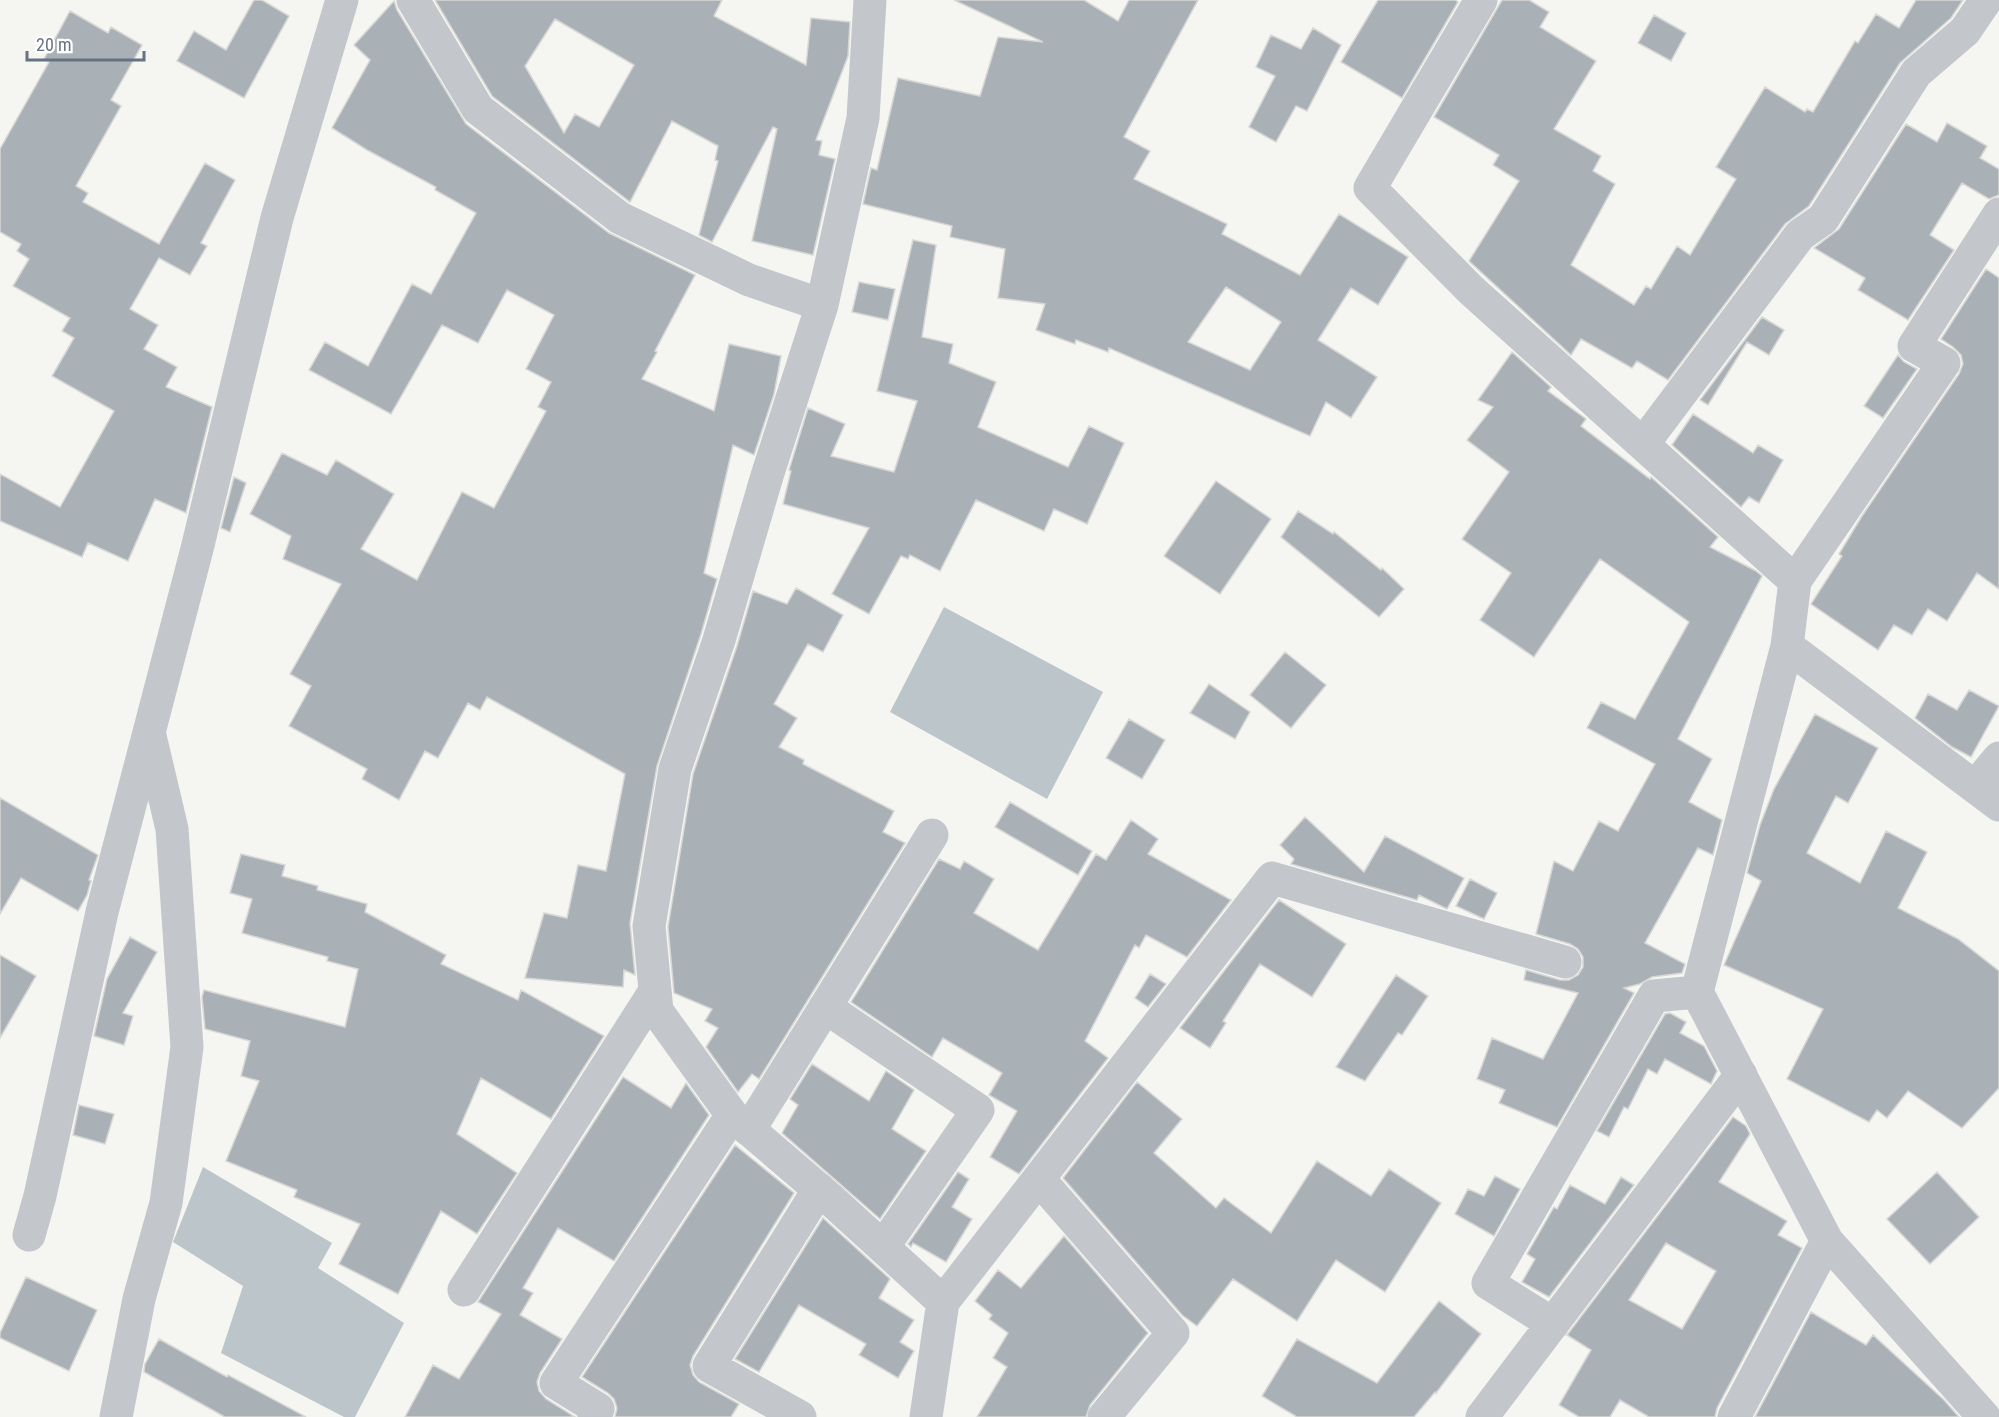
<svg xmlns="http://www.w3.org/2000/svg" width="1999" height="1417" font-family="'Roboto Condensed',sans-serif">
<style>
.water{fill:#bcc5ca}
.building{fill:#a9b0b6;stroke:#d7d7d5;stroke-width:1.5;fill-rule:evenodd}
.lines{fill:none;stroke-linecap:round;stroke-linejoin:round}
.minor{stroke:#c3c6ca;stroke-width:33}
</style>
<rect width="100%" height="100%" fill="#f5f6f2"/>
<path class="water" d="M944,607L1103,692L1047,799L890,712Z
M203,1167L332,1243L318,1268L404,1323L355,1417H344L221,1353L243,1286L173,1242Z"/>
<path class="building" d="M254,0H262L289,16L244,98L177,61L194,31L226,50Z
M435,0H722L714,16L806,65L811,18L850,22L848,56L816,140L822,141L819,155L835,159L813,255L752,241L777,129L773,127L712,242L699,235L718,161L715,160L718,146L672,121L630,202L492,96ZM555,19L634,65L599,127L575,114L564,133L525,66Z
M954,0H1084L1118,21L1129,0H1198L1124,137L1150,151L1134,179L1227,224L1222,234L1300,275L1339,214L1408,257L1378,305L1351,288L1318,340L1377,377L1351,418L1326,402L1310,436L1109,348L1108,352L1076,340L1075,344L1036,330L1045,304L998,298L1005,249L950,237L952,226L863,204L871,168L877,170L898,78L980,96L998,37L1043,42ZM1226,287L1281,322L1250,370L1188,342Z
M1378,0H1455L1458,2L1402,98L1341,62Z
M1502,0H1529L1549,12L1540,27L1596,61L1554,129L1601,156L1593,171L1615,184L1571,265L1634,305L1646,286L1651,289L1677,246L1690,255L1736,179L1716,167L1765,87L1805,112L1807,109L1813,112L1855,41L1858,43L1876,14L1899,28L1916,0H1963L1951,18L1900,63L1809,206L1785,224L1668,380L1637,361L1632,368L1581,339L1571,355L1469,261L1519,181L1493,165L1499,155L1434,117Z
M394,1L397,10L466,124L609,233L695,275L655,351L657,352L642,379L714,411L729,344L781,356L774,394L754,455L733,445L704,573L717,579L701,634L657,766L630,923L635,975L624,970L623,987L525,978L544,913L567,918L578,865L606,871L625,774L487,697L480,710L468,703L438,758L425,751L399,800L362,779L367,769L289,726L311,686L290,674L341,584L283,559L291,536L250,514L282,453L327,475L336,460L394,494L361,549L417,580L462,492L494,508L546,411L538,407L551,382L526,369L554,315L507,290L478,343L442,325L391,414L309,370L325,342L368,366L412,284L431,294L476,213L435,190L436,187L367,150L332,128L370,60L354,45Z
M70,11L108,33L111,27L142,45L111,100L121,106L76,186L88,193L83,202L159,244L205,163L235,180L201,243L207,246L190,275L159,258L130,309L158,325L144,349L177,367L166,387L212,407L186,513L155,499L128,561L88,543L82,557L0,521V474L60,507L114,411L52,376L74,338L62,331L70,318L13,286L29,259L17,251L21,244L0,232V149L49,62L44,59Z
M1654,15L1686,33L1671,61L1638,43Z
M1313,28L1341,45L1307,111L1296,106L1276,142L1249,127L1275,76L1256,67L1271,35L1301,49Z
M1947,123L1987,146L1980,158L1999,169V195L1989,199L1962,183L1930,235L1954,250L1908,320L1858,290L1865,278L1814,248L1839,229L1906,124L1937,142Z
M913,240L936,245L922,337L953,344L949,363L996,382L978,427L1068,467L1089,426L1124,443L1087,524L1054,509L1044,531L976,500L940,571L910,555L908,559L901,556L869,614L832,594L869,528L783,504L791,471L789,470L808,408L845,424L831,456L894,472L917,401L877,391Z
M1986,269L1999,278V589L1977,573L1947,621L1928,609L1912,635L1894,625L1878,650L1811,604L1842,556L1839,554L1862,516L1959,374L1963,364L1961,355L1953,347L1941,339Z
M859,282L895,289L888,320L852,312Z
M1762,317L1784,330L1769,355L1747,342L1708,405L1700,400Z
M1512,352L1551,387L1548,391L1586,419L1581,426L1650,479L1651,477L1718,537L1710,547L1756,571L1762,576L1678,739L1712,759L1689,802L1722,820L1713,855L1698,848L1645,943L1685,964L1682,973L1652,977L1640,984L1624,988L1634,993L1557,1127L1499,1103L1505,1090L1477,1079L1492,1038L1543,1059L1578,993L1524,980L1526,970L1560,980H1569L1578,975L1583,967V957L1578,949L1570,944L1536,934L1554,861L1573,871L1599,821L1618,831L1655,764L1587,728L1601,702L1635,719L1689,622L1600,559L1534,657L1480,620L1511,573L1462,539L1509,472L1467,440L1493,407L1478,400Z
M1898,355L1904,362L1917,369L1883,418L1864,406Z
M1693,414L1753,453L1758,445L1783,460L1759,503L1749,497L1741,507L1672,445Z
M234,477L246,483L230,532L221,528Z
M1216,481L1271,519L1220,594L1164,556Z
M1298,511L1333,534L1334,532L1381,570L1382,568L1404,589L1379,617L1281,537Z
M796,588L843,615L823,652L808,644L774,704L797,718L779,747L804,760L803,764L894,811L883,832L905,843L759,1079L752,1074L738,1092L706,1047L718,1028L705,1021L712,1009L674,993L668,927L693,774L737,646L753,591L787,604Z
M1285,652L1326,685L1291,728L1250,695Z
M1209,684L1250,712L1235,739L1190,713Z
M1969,690L1999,706L1971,757L1952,747L1915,718L1928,694L1957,710Z
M1815,714L1878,748L1848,803L1836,796L1807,853L1860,883L1886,831L1927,852L1898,908L1958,939L1999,971V1088L1962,1128L1908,1091L1887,1118L1877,1110L1869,1122L1787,1079L1823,1009L1724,965L1761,881L1747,873L1760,825L1774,789Z
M1129,719L1165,740L1142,779L1106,758Z
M0,798L98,855L89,880L91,881L87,895L78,911L21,878L0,914Z
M1010,802L1092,851L1078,875L995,827Z
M1305,817L1364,872L1385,836L1464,878L1447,909L1419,895L1417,900L1291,864L1294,859L1280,845Z
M1131,820L1158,839L1148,854L1231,900L1187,957L1146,935L1139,948L1135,945L1085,1041L1108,1058L1019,1174L990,1157L1017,1111L989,1095L1002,1073L943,1038L932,1057L851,1002L939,859L960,869L964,861L994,879L974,913L1038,950L1096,854L1106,860Z
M241,854L285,865L282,876L318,886L317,890L367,904L365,912L446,955L441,964L518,1000L521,990L604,1036L551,1119L481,1078L457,1134L517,1173L477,1234L441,1211L398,1294L339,1264L360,1224L294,1197L297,1190L226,1161L259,1081L241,1076L250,1041L205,1029L202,997L204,990L345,1027L358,969L327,961L328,957L242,933L252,899L230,893Z
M1470,879L1497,893L1484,919L1456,906Z
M1279,900L1346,944L1312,997L1260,964L1223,1021L1226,1023L1210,1048L1180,1028Z
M130,937L157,952L123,1013L133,1016L124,1045L94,1036L107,979Z
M0,955L36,976L0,1038Z
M1150,974L1166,984L1148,1007L1135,998Z
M1396,975L1428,996L1402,1035L1398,1033L1365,1081L1336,1067Z
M1670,1013L1686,1022L1680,1033L1704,1046L1717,1071L1711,1084L1665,1059L1657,1074L1648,1069L1628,1109L1624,1107L1609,1137L1597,1131L1665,1014Z
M812,1064L869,1101L886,1071L914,1090L892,1129L926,1151L880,1219L782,1133L798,1105L790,1099Z
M623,1077L671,1108L686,1083L709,1115L614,1261L558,1228L523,1288L533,1293L520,1315L562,1339L540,1373L537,1382L539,1391L546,1399L575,1417H405L433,1365L459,1379L501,1314L478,1302Z
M1137,1082L1182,1119L1154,1153L1216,1208L1224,1198L1271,1233L1317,1161L1371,1196L1389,1169L1441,1203L1385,1292L1336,1260L1297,1321L1233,1279L1197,1326L1182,1315L1063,1178Z
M79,1105L114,1114L105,1144L73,1135Z
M1733,1117L1746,1126L1750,1134L1719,1182L1787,1221L1778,1235L1802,1248L1717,1408L1715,1417H1649L1620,1400L1610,1417H1579L1559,1405L1591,1350L1567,1335ZM1666,1243L1716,1271L1682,1329L1629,1300Z
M735,1145L794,1193L693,1356L690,1365L693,1375L699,1382L739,1404L731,1417H615L617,1408L614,1399L608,1393L582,1377Z
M958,1172L969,1179L952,1207L972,1219L946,1262L913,1243L911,1247L908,1244Z
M1937,1172L1979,1217L1930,1264L1887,1219Z
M1495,1176L1520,1189L1494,1236L1455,1214L1468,1189L1484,1196Z
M1621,1177L1634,1185L1549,1297L1522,1282L1535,1259L1527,1254L1554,1207L1557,1209L1570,1185L1605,1204Z
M823,1218L890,1279L879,1298L914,1320L900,1342L914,1351L898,1378L859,1355L866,1344L799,1305L759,1372L735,1359Z
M1064,1236L1148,1333L1090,1405L1086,1417H977L1007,1367L993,1358L1008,1333L989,1319L992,1315L975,1301L998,1270L1021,1288Z
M26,1277L97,1310L69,1371L0,1338V1333Z
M1439,1301L1481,1334L1436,1393L1435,1392L1414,1417H1297L1262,1396L1297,1339L1377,1383Z
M1811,1312L1866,1345L1873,1335L1944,1400L1959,1417H1755Z
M159,1339L227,1377L228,1375L306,1417H225L144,1372L145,1364Z"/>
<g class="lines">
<path class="minor" d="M413,0L478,109L620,218L749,280L822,305
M870,0L863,118L822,305L767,476L719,640L675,769L649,926L657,1011L732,1115L829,1198L943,1302L926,1417
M1481,0L1370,188L1471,290L1795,581L1787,646L1697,992L1827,1241L1984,1417
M1643,444L1800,235L1823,219L1916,73L1965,31L1986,0
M1795,581L1944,363L1914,346L1999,214
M1787,646L1999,805
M1975,787L1999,758
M825,1007L978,1110L883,1247
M749,1130L932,835
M1039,1179L1173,1333L1104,1417
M29,1235L40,1196L102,912L197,549L277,218L342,0
M464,1290L655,991
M943,1302L1272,878L1565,962
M1553,1324L1488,1283L1654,996L1697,992
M116,1417L139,1299L166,1203L187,1047L172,829L150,736
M594,1417L598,1409L556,1383L732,1115
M800,1417L709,1366L819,1189
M1482,1417L1741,1075
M1734,1417L1827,1241"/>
</g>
<path d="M27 51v9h117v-9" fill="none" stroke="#657382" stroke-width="3"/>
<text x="36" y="51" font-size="18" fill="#657382" stroke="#ffffff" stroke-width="4.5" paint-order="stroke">20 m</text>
</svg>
